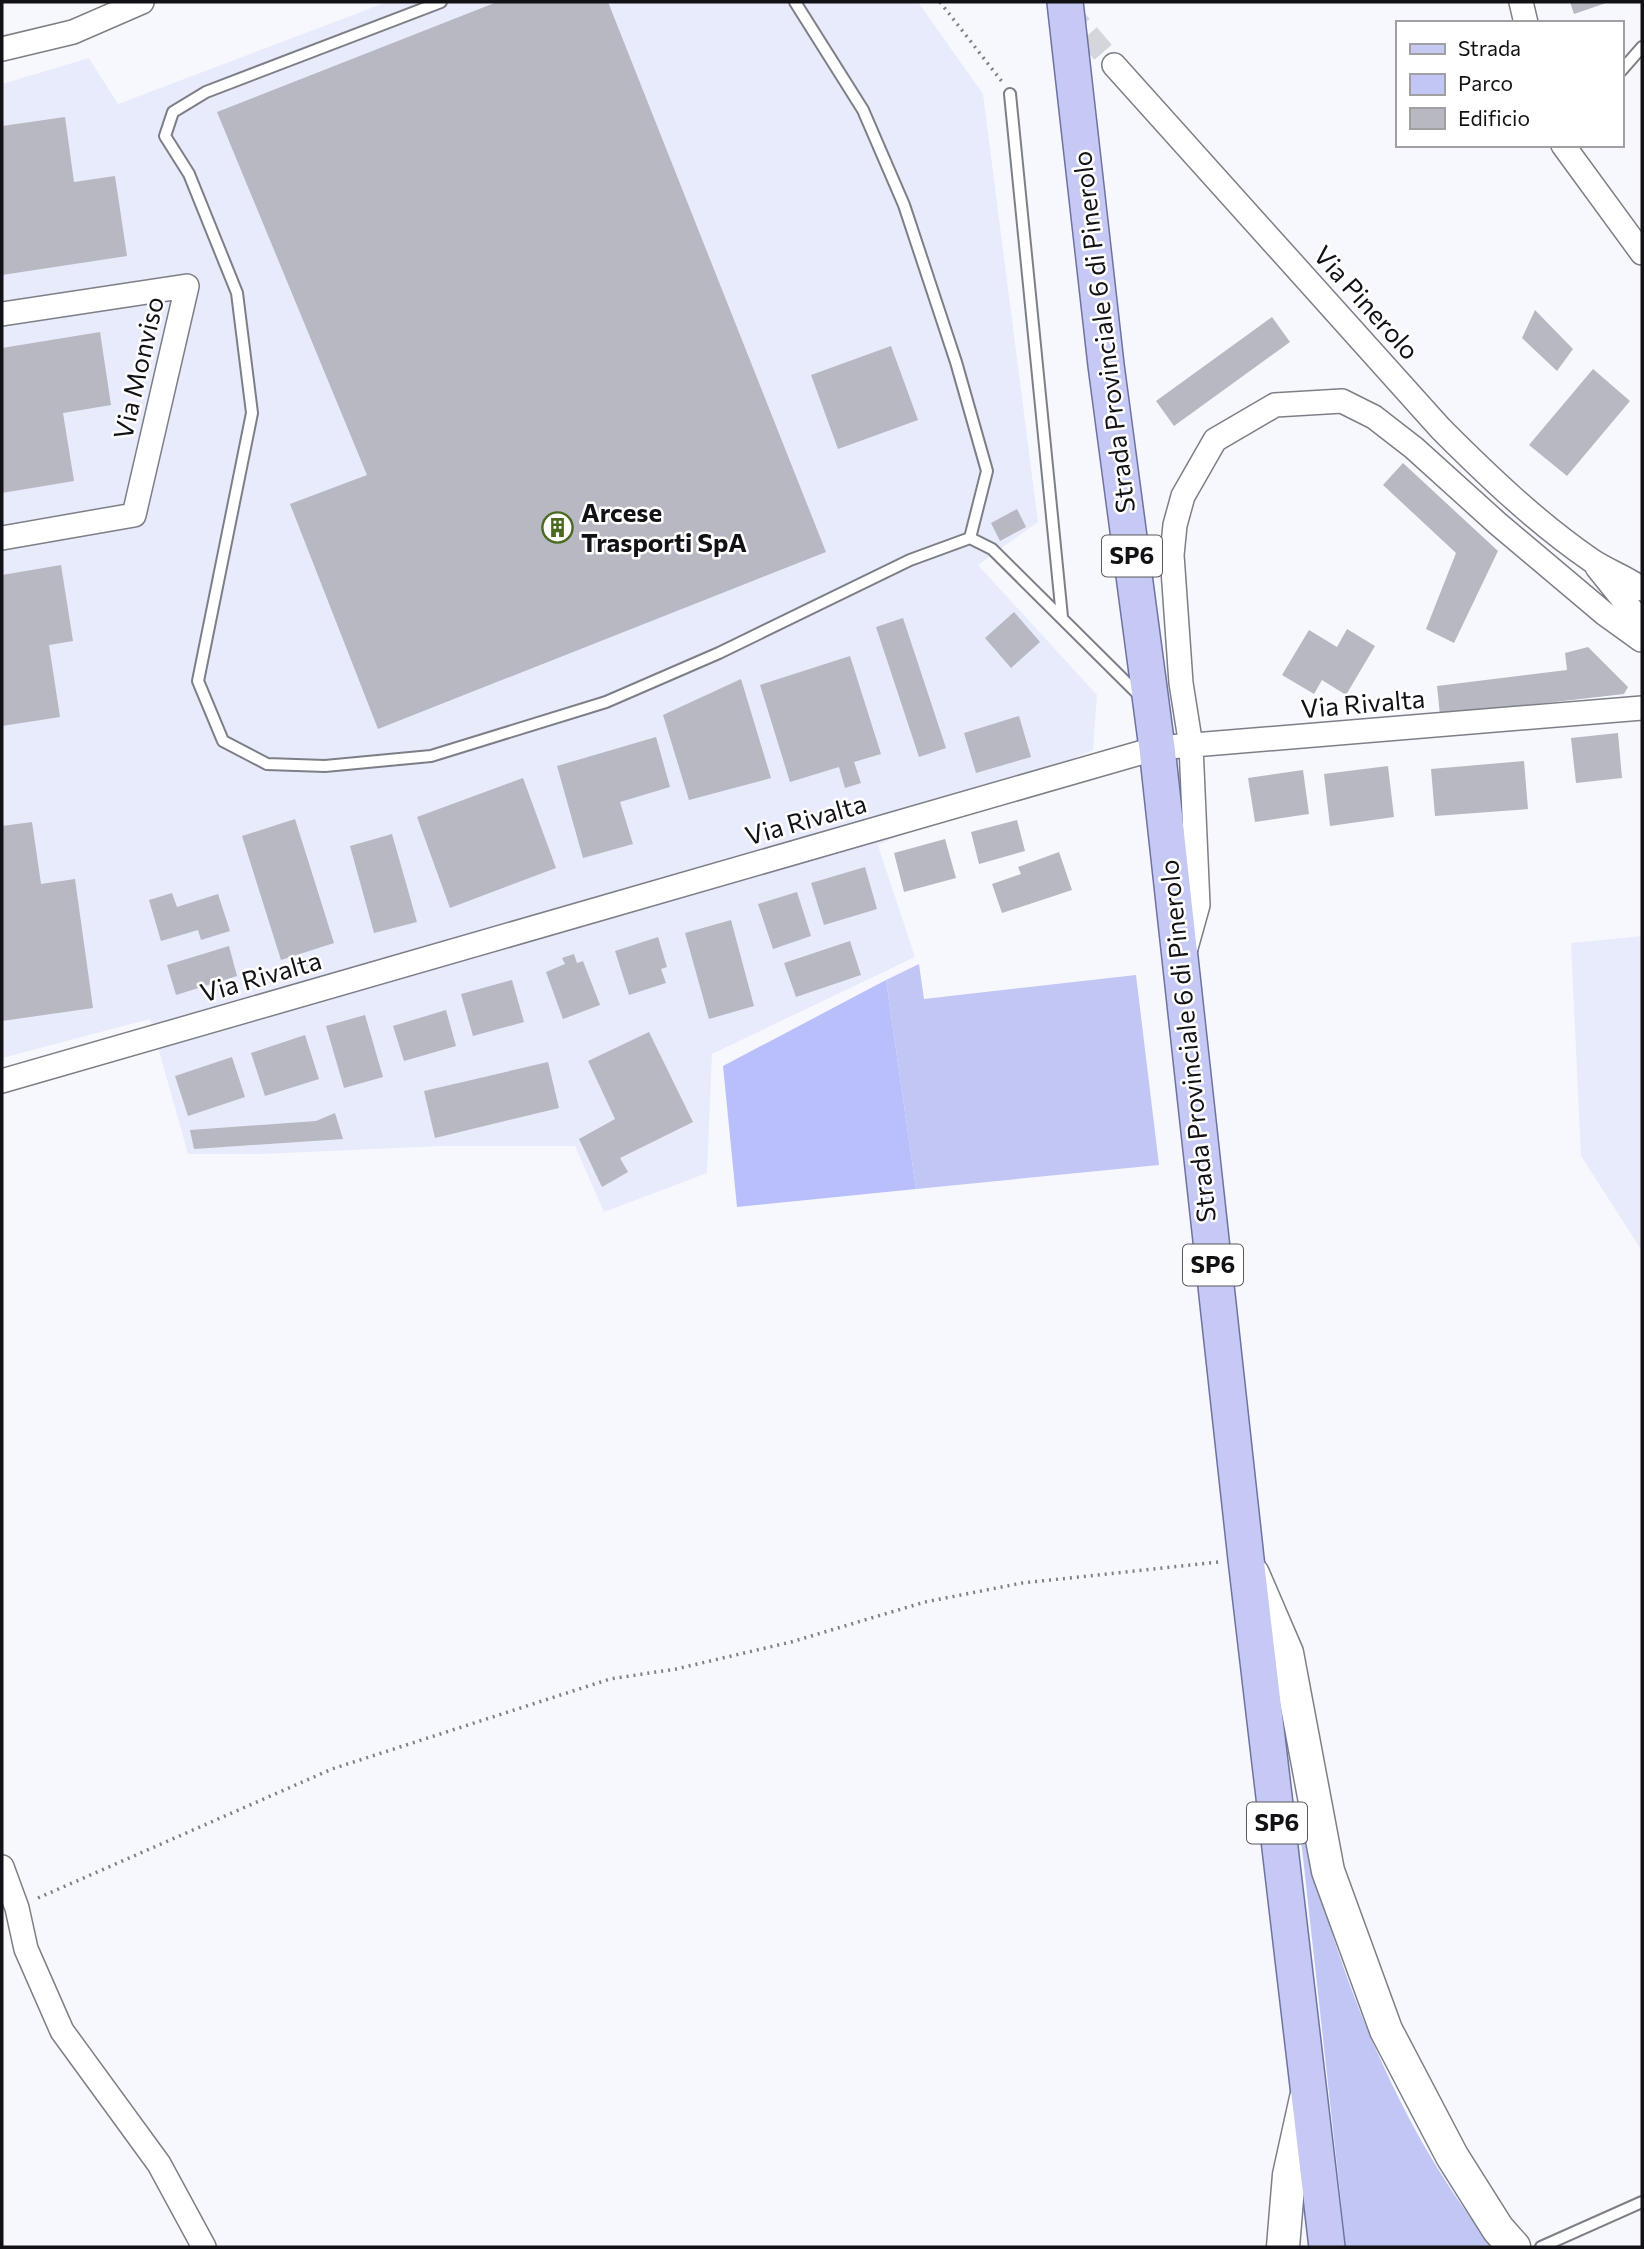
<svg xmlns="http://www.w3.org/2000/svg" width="1644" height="2249" font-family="Commissioner,sans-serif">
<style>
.built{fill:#e8ebfc}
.green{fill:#c1c6f5}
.forest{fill:#b8bffb}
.building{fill:#b7b8c1}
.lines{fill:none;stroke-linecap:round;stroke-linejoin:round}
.minor-tunnel{stroke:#d5d6db;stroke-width:23;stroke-dasharray:23 11;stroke-linecap:butt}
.service-casing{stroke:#7d7f87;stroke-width:14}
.minor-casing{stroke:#7d7f87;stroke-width:26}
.secondary-casing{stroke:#7d7f87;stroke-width:35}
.primary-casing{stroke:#6e72a0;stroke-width:38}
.path{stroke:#7f7f84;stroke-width:3.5;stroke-dasharray:2 5;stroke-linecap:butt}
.service{stroke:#fff;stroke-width:10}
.minor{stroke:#fff;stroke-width:23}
.secondary{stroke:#fff;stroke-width:32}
.primary{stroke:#c5c9f3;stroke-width:35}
.labels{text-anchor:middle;stroke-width:5;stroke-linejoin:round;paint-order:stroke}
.shield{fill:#fff;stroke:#59595c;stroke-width:2}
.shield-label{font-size:24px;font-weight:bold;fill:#121216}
.street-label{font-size:26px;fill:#121216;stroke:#fff}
.poi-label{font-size:26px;font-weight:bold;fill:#121216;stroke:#fff;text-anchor:start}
</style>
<rect width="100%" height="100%" fill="#f7f8fe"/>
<path class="built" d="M387,2H918L983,94L1038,522L978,565L1097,695L1093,750L878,845L915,957L712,1054L707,1173L604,1212L575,1146H441L262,1154H188L150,1019L2,1058V84L89,58L118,104Z
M1642,936V1251L1581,1156L1571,943Z"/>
<path class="green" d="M919,964L924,999L1136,975L1159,1165L916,1189L886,980Z
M1304,1819C1327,1955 1404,2142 1494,2247H1346L1299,1821Z"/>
<path class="forest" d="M886,980L916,1189L737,1207L723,1066Z"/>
<path class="building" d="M497,2H608L826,552L378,729L290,504L367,475L217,112Z
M1570,2H1609L1574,14Z
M65,117L74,182L115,176L127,256L2,275V126Z
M1535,310L1573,349L1557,371L1522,338Z
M1272,317L1290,342L1174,426L1156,401Z
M100,332L111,405L63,413L74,481L2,493V348Z
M891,346L918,420L838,449L811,375Z
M1593,369L1630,401L1567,476L1529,445Z
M1403,463L1498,551L1454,643L1426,629L1456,553L1383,485Z
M1017,509L1026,527L1000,541L991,523Z
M61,565L73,641L49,645L60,717L2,726V575Z
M1014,612L1040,642L1011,668L985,638Z
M903,618L946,748L919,757L876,627Z
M1347,629L1375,646L1346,695L1322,680L1314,694L1282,675L1309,630L1337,647Z
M1588,647L1628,687L1624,694L1440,715L1437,686L1567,670L1565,653Z
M850,656L881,754L854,762L861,783L845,788L839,767L790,782L760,685Z
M741,679L771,778L689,800L663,715Z
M1019,716L1031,757L976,773L964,733Z
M1618,733L1622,778L1576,783L1571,738Z
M656,737L670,787L620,802L633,844L583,858L557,766Z
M1524,761L1528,809L1435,816L1431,769Z
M1388,766L1394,817L1330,826L1324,774Z
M1303,770L1309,814L1255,822L1248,778Z
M523,778L556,868L450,908L417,817Z
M295,819L334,943L281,960L242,836Z
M1017,820L1025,851L979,864L971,832Z
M32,822L41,884L75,879L93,1008L2,1021V826Z
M392,834L417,922L374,933L350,846Z
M945,839L956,878L904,892L894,853Z
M1059,852L1072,890L1002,913L992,884L1021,874L1018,867Z
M865,867L877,909L824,925L811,883Z
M797,892L811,936L773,949L758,904Z
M172,893L177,907L218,894L230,931L201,940L198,930L161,941L149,900Z
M731,920L754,1006L709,1019L685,933Z
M658,937L667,967L661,969L666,983L629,995L615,951Z
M850,941L861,975L796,997L784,963Z
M229,946L237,976L176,995L167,965Z
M574,954L577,963L583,961L600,1005L563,1019L546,972L565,964L562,958Z
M512,980L524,1022L473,1036L461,994Z
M446,1010L456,1046L404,1061L393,1026Z
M365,1015L383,1077L344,1088L326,1026Z
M649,1032L693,1122L620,1158L628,1172L602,1187L579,1139L615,1119L588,1061Z
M305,1035L319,1079L265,1096L251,1053Z
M232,1057L245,1097L188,1116L175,1076Z
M548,1062L559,1108L435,1138L424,1091Z
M335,1113L343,1139L194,1149L190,1130L316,1121Z"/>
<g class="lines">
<path class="minor-tunnel" d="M1066,9L1114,65"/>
<defs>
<path id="service" d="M441,2L206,92L173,112L165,136L189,174L237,293L252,413L198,681L223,741L267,764L325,766L431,756L606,702L719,653L910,560L970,538L992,549L1142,698
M795,2L863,110L904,205L956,362L987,471L970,538
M1621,71L1642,47
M1010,94L1062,617
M1541,2247L1642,2202"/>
<path id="minor" d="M1521,2L1526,23
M2,49L73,32L142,2
M1114,65L1441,429C1488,476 1536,522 1591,560C1607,571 1626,577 1642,589
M1563,145L1642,253
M2,314L187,286L134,515L2,538
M1597,567L1642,623
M1186,948L1198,905L1191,746L1181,683L1172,555L1175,525L1183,496L1215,440L1275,405L1342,401L1374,417L1414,448L1497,523L1605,614L1641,640
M2,1081L1157,748L1642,708
M2,1867L17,1908L26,1949L62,2031L159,2164L204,2247"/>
<path id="secondary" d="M1253,1574L1287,1653L1328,1871L1386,2030L1452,2156L1498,2229L1514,2247
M1283,2247L1289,2175L1306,2098"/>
<path id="primary" d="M1065,2L1106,365L1157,748L1246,1559L1327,2247"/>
</defs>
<use href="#service" class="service-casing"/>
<use href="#minor" class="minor-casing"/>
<use href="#secondary" class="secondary-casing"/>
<use href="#primary" class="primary-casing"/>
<path class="path" d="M940,2L1003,83
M38,1898L332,1769L610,1679L676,1669L791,1642L925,1602L1022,1583L1219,1562"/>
<use href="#service" class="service"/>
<use href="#minor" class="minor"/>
<use href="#secondary" class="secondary"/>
<use href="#primary" class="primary"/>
</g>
<defs>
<symbol id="building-ring" viewBox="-11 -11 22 22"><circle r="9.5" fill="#fff" stroke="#4a6a1f" stroke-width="1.5"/><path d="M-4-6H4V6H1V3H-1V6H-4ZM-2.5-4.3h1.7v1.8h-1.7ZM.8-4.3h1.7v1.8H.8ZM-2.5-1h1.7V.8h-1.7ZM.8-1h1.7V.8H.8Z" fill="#4a6a1f"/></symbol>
</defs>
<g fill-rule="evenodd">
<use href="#building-ring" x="540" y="510" width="35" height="35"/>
</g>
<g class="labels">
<g class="shield">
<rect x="1102" y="535.5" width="60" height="41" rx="5"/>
<rect x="1183" y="1244.5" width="60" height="41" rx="5"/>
<rect x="1247" y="1802.5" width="60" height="41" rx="5"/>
</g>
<g class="shield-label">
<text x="1132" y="564">SP6</text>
<text x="1213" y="1273">SP6</text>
<text x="1277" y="1831">SP6</text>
</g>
<g class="street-label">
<text transform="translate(1366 303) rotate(48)" y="9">Via Pinerolo</text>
<text transform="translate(1104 332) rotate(-97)" y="9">Strada Provinciale 6 di Pinerolo</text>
<text transform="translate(139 368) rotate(-77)" y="9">Via Monviso</text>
<text transform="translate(1363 704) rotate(-5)" y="9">Via Rivalta</text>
<text transform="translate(806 820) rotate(-16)" y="9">Via Rivalta</text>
<text transform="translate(261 977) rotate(-16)" y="9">Via Rivalta</text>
<text transform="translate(1188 1041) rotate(-96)" y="9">Strada Provinciale 6 di Pinerolo</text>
</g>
<g class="poi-label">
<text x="581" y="522">Arcese<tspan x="581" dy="30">Trasporti SpA</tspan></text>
</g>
</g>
<rect width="1644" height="2249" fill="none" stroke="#121216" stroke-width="7"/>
<rect x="1396" y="21" width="228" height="126" fill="#ffffff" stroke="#a0a0a2" stroke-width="2"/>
<rect x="1410" y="44" width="35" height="10" fill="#c5c9f3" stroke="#a0a0a2" stroke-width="2"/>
<text x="1458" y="56" font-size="21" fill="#121216">Strada</text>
<rect x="1410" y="74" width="35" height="21" fill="#c1c6f5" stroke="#a0a0a2" stroke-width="2"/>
<text x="1458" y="91" font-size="21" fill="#121216">Parco</text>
<rect x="1410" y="108" width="35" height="21" fill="#b7b8c1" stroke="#a0a0a2" stroke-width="2"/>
<text x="1458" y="126" font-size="21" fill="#121216">Edificio</text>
</svg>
